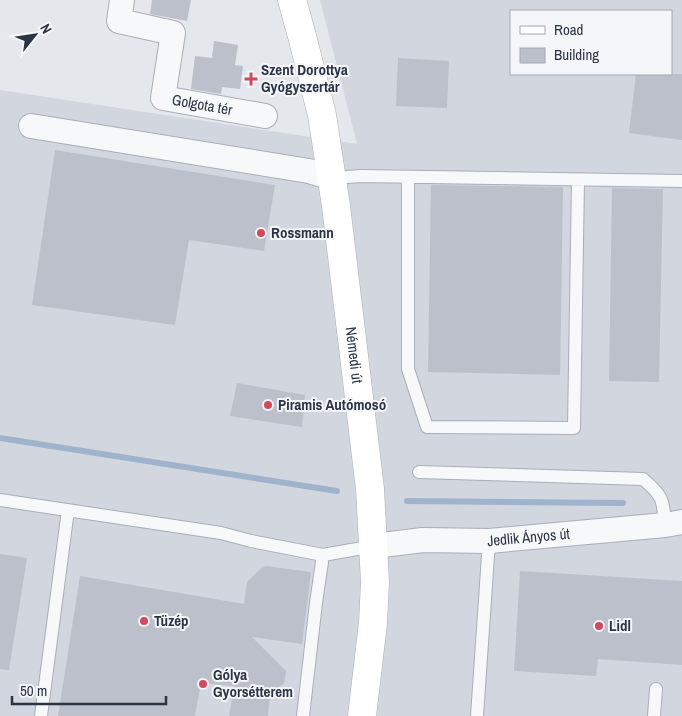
<svg xmlns="http://www.w3.org/2000/svg" width="682" height="716" font-family="'Archivo Narrow',sans-serif">
<style>
.built{fill:#d2d6de;fill-rule:evenodd}
.lines{fill:none;stroke-linecap:round;stroke-linejoin:round}
.stream{stroke:#9fb4cc;stroke-width:6}
.building{fill:#bbc0ca}
.service-casing{stroke:#a9aeb7;stroke-width:14}
.minor-casing{stroke:#a9aeb7;stroke-width:26}
.secondary-casing{stroke:#a9aeb7;stroke-width:29}
.service{stroke:#f7f8fa;stroke-width:12}
.minor{stroke:#f7f8fa;stroke-width:24}
.secondary{stroke:#fff;stroke-width:28}
.poi-dot{fill:#d1495b;stroke:#f4f6f9;stroke-width:2}
.labels{text-anchor:middle;stroke-width:4;stroke-linejoin:round;paint-order:stroke}
.poi-label{font-size:15px;font-weight:bold;fill:#2b3445;stroke:#f4f6f9;text-anchor:start}
.street-label{font-size:15px;fill:#2b3445;stroke:#f4f6f9}
</style>
<rect width="100%" height="100%" fill="#e4e7ec"/>
<path class="built" d="M320,0H682V716H0V90L357,144ZM511,11H671V74H511Z"/>
<g class="lines">
<path class="stream" d="M0,438L337,491
M407,501L623,503"/>
</g>
<path class="building" d="M152,0H191L187,21L150,14Z
M214,41L238,45L235,65L243,66L240,89L222,87L221,94L191,89L195,56L212,58Z
M398,58L449,61L447,108L396,106Z
M636,74H682V140L629,133Z
M55,150L275,185L264,251L189,240L175,325L32,305Z
M431,185L563,187L560,375L428,372Z
M612,188L663,189L659,382L609,381Z
M237,383L305,395L302,427L230,416Z
M0,554L27,558L9,670L0,669Z
M266,566L311,572L302,644L252,637L286,671L284,684L270,693L268,716H229L234,686L201,683L195,716H58L80,576L244,604L247,582L260,569Z
M520,571L682,581V665L598,659L596,676L514,671Z"/>
<g class="lines">
<defs>
<path id="service" d="M408,177V369L427,427L574,428L578,180
M332,178L361,176L682,181
M419,472L643,479C663,496 663,499 665,525
M0,500L221,533L251,541L323,555
M41,716L68,510
M303,716L316,603L323,555L374,546
M477,716L489,541
M654,716L656,689"/>
<g id="minor">
<path id="s1" d="M122,0L119,21L173,33L163,98L265,116"/>
<path d="M31,126L309,171L332,178"/>
<path id="s2" d="M374,546L423,540L489,541L665,525L682,522"/>
</g>
<g id="secondary">
<path id="s3" d="M292,0L302,36L322,115L336,206L370,489L375,582L373,623L362,716"/>
</g>
</defs>
<use href="#service" class="service-casing"/>
<use href="#minor" class="minor-casing"/>
<use href="#secondary" class="secondary-casing"/>
<use href="#service" class="service"/>
<use href="#minor" class="minor"/>
<use href="#secondary" class="secondary"/>
</g>
<g class="poi-dot">
<path d="M248.5 71.5h5v5h5v5h-5v5h-5v-5h-5v-5h5z"/>
<circle cx="261" cy="233" r="5"/>
<circle cx="268" cy="405" r="5"/>
<circle cx="144" cy="621" r="5"/>
<circle cx="599" cy="626" r="5"/>
<circle cx="203" cy="684" r="5"/>
</g>
<g class="labels">
<g class="poi-label">
<text x="261" y="75">Szent Dorottya<tspan x="261" dy="17">Gyógyszertár</tspan></text>
<text x="271" y="238">Rossmann</text>
<text x="278" y="410">Piramis Autómosó</text>
<text x="154" y="626">Tüzép</text>
<text x="609" y="631">Lidl</text>
<text x="213" y="680">Gólya<tspan x="213" dy="17">Gyorsétterem</tspan></text>
</g>
<g class="street-label">
<text dy="5" stroke="none"><textPath href="#s1" startOffset="182">Golgota tér</textPath></text>
<text dy="5" stroke="none"><textPath href="#s3" startOffset="361">Némedi út</textPath></text>
<text dy="5" stroke="none"><textPath href="#s2" startOffset="155">Jedlik Ányos út</textPath></text>
</g>
</g>
<rect x="510" y="10" width="162" height="65" fill="#f4f6f9" stroke="#a4a8b1"/>
<rect x="520" y="26" width="25" height="8" fill="#ffffff" stroke="#a4a8b1"/>
<text x="554" y="35" font-size="15" fill="#2b3445">Road</text>
<rect x="520" y="48" width="25" height="15" fill="#bbc0ca" stroke="#a4a8b1"/>
<text x="554" y="60" font-size="15" fill="#2b3445">Building</text>
<g transform="translate(35 35) rotate(60)" stroke="#f4f6f9" stroke-width="4" paint-order="stroke">
<path d="M0-4L9 19L0 12L-9 19Z" fill="#2b3445"/>
<text y="-8" font-size="14" font-weight="bold" text-anchor="middle" fill="#2b3445">N</text>
</g>
<path d="M12 696v8h154v-8" fill="none" stroke="#2b3445" stroke-width="2.5"/>
<text x="20" y="696" font-size="15" fill="#2b3445" stroke="#f4f6f9" stroke-width="4" paint-order="stroke">50 m</text>
</svg>
